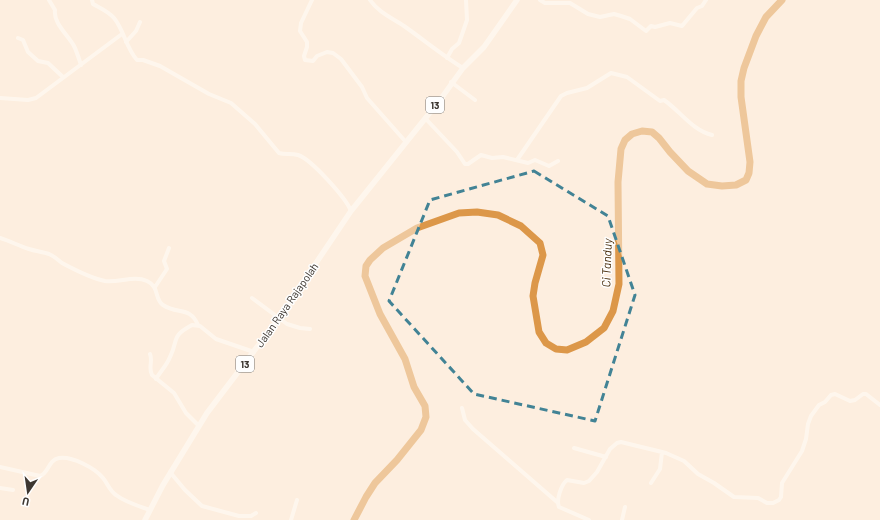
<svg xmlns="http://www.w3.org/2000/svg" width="880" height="520" font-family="Barlow,sans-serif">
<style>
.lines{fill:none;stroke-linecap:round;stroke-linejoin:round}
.river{stroke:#dc9749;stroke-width:7}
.minor{stroke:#fff;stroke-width:4}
.highway{stroke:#fff;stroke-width:5.5}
.marked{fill:none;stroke:#428395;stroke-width:3;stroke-dasharray:8 5;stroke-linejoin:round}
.labels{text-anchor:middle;stroke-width:3;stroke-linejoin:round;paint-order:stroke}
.shield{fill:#fefefe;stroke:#77736e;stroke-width:1}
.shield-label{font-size:10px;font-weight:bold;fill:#3d3731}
.street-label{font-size:11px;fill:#3d3731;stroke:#fefefe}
.water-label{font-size:12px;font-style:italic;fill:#472b09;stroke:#fefefe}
</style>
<rect width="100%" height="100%" fill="#fdeedf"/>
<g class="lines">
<path class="river" d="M354,520L366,497L375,483L397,460L421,430L426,417L425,406L414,387L405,359L380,314L365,276L366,266L370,260L383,248L417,228L459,213L477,212L498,215L521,226L540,243L543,255L535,283L533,296L539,332L546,343L556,349L567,350L586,342L604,328L613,311L619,284L618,182L621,149L625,140L632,134L642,131L652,132L659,138L670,152L688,171L707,184L722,186L736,185L746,180L749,173L750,162L741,97V81L744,68L756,36L766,17L782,0"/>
<path class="minor" d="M49,0L55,10C53,23 68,35 74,46C77,52 79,59 81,65
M92,0L93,4C100,8 108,11 114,18C124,30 126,48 137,60H143L160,66L209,94L231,103L255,124L279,153C285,155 291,153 298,155C311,159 346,198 351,211
M312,0L301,23L300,31L307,42V47L304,56L305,60L313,61L317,56L327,52L333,53L341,59L362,87L367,98L405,141
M370,0C378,12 392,18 404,26C424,40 442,55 463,68
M540,0L545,3H570L588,14L600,17L614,14L621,16L630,19L646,31L651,26L655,27L670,23L682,26L697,8L702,6L706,0
M18,38L23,40L28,52L38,61L48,63L63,77
M126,42L136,31L140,22
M447,58L452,49L459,43L467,20L466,0
M451,82L475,100
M0,98L28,100L36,98L122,34
M425,118L457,152L465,164H468L481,155L492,158L503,157L528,163L535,160L549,166L558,161
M517,160L561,96L567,93L587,88L611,73L627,77L660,101L664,100C680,111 693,131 712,135
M0,238C10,241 19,246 29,249C35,251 43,252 49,254C54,256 58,260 62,263C75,270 90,278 105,281C119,283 134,275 147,281C160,287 154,299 163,305C178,315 190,306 198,325
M155,287L167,269L164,261L169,248
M252,298L287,324L300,328L310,329
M150,354C153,361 148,368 152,375L174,393L186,413L199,426
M156,379C160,372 167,365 170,357C179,339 170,337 192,325L200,326L216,339L254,352
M462,408L465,420L473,429L557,502
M574,448L606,457
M0,467L40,476C49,473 48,460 59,458C72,456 95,468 103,478C108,484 109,490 116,495C125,502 138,506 150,510
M170,472L185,490L202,506L239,516H251L256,513
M651,483L660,469L662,452
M0,488L13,490
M291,520L297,500
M589,520L559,507C556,500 561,485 567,480L584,483L589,481L597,472L610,449L617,443L621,442L666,453L684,461L698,474L714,483L734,497L758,498L767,503H773L779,500L781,497L782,483L802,451L806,439L808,424L811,416L819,405L825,402L831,395L835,394L850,401L855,400L863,394H866L880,405
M622,520L625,507"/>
<path class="highway" d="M145,520L163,485L207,413L279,318L351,211L440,100L463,68L484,47L517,0"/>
</g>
<path d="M0 0H880V520H0ZM534,171L608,216L635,295L595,421L474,394L389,301L430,200Z" fill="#fdeedf" fill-opacity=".55" fill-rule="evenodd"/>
<path class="marked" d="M534,171L608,216L635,295L595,421L474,394L389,301L430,200Z"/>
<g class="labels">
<g class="shield">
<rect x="426" y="97" width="18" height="16" rx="3"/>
<rect x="236" y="356" width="18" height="16" rx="3"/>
</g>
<g class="shield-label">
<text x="435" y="109">13</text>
<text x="245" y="368">13</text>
</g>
<g class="street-label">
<text transform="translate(287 305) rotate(-55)" y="4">Jalan Raya Rajapolah</text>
</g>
<g class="water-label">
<text transform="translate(607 263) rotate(-88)" y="4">Ci Tanduy</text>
</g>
</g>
<g transform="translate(28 492) rotate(193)" stroke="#fefefe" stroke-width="3" paint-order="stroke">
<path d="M0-3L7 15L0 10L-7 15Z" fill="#3d3731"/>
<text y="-6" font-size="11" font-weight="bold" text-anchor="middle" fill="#3d3731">U</text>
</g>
</svg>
